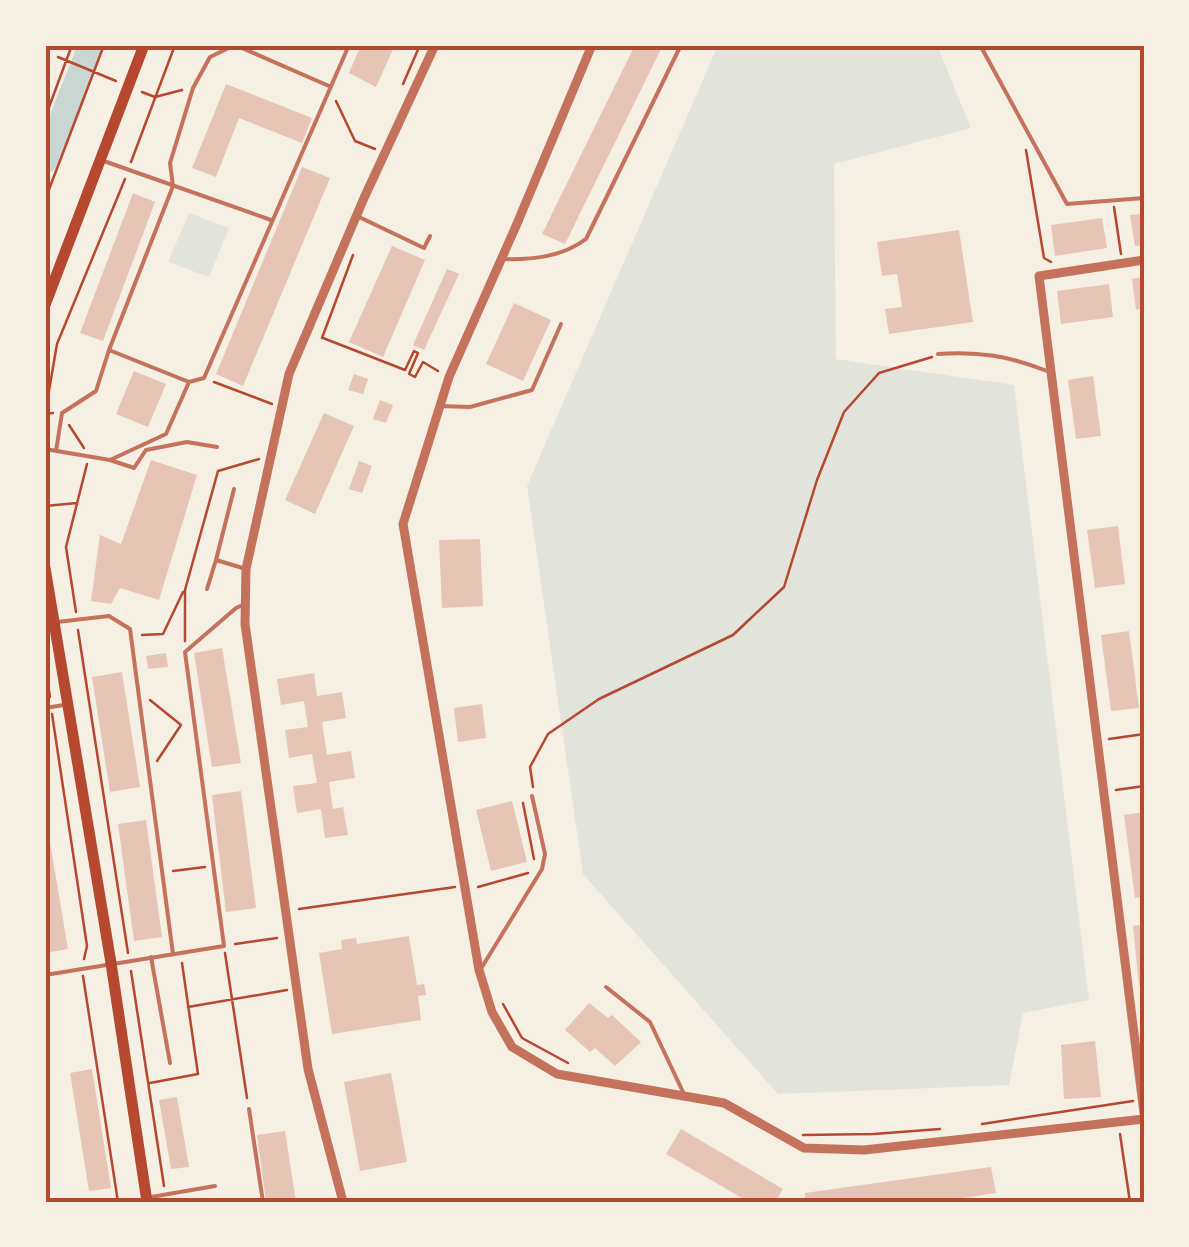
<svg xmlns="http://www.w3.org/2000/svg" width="1189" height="1247" font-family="'Noto Sans',sans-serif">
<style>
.green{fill:#e2e4dc}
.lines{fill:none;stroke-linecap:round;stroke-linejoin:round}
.river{stroke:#c9d6d2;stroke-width:25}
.building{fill:#e6c5b7}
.path{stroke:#b5482f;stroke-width:2.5}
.service{stroke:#c5725c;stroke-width:4}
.minor{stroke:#c5725c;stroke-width:9}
.secondary{stroke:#b5482f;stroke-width:11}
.neatline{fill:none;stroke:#b5482f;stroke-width:4}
</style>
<rect width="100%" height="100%" fill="#f6efe4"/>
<path class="green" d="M718,45H937L971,128L834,164L836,359L1014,385L1089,1000L1023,1013L1009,1085L778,1094L583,874L527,486Z
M189,213L229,228L209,277L168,262Z"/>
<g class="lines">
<path class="river" d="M45,161L91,45"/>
</g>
<path class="building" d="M361,45H395L376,87L349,73Z
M635,45H663L565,244L542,234Z
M226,84L312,118L302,143L239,118L216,177L192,168Z
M302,167L330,178L243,386L216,374Z
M133,193L155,202L103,341L80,333Z
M1144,214V245L1135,246L1130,215Z
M1102,218L1107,248L1055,256L1051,225Z
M959,230L973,322L889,334L885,309L902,307L897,274L882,276L877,242Z
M392,246L425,260L383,357L349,342Z
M447,269L459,274L424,350L413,345Z
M1144,277V308L1136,310L1132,279Z
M1109,284L1113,317L1061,324L1057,291Z
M514,303L551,320L523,381L486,364Z
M134,371L166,384L148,427L116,414Z
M354,374L368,379L363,394L348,390Z
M1093,376L1101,436L1076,439L1068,380Z
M380,400L393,405L386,423L373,419Z
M324,413L354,426L315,514L285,500Z
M151,460L197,475L159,600L120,588L111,604L91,601L100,535L121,544Z
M359,461L372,466L362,493L349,489Z
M1118,526L1125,584L1095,588L1087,530Z
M480,539L483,606L442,608L439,540Z
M1129,631L1139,708L1111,711L1101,635Z
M222,648L241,763L212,767L194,653Z
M166,653L168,667L148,669L146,656Z
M122,672L140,787L110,792L92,677Z
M314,673L317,696L342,692L346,718L322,722L327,755L351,751L355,778L329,782L333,809L343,807L348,835L325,838L321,809L297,813L293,786L317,783L312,754L289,758L285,730L308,727L304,701L281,705L277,679Z
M482,704L486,738L458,742L454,708Z
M241,791L256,908L226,912L212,795Z
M512,801L527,862L491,871L476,810Z
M1144,812V896L1135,898L1124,815Z
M45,813L68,949L45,953Z
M146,820L162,937L134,941L118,824Z
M1144,924V985H1139L1133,926Z
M409,936L417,985L424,984L426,995L418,996L421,1020L332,1034L319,953L342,949L341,940L356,938L357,944Z
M589,1003L608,1018L612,1015L641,1042L615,1066L595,1048L590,1052L565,1030Z
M1095,1041L1101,1097L1064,1099L1061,1045Z
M92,1069L111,1188L89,1191L70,1073Z
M391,1073L407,1162L360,1171L344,1082Z
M177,1097L189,1167L171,1169L159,1100Z
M681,1129L783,1189L775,1202H749L666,1154Z
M285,1131L296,1202H266L257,1135Z
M991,1167L996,1193L937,1202H805V1193Z"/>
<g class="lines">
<path class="path" d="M58,57L116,81
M403,84L420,45
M142,92L155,97L182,90
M336,101L355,141L375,149
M45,118L72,45
M1026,150L1044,258L1051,262
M131,162L175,45
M45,200L104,45
M1114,207L1121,254
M322,338L353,255
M323,338L405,370L414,351L418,353L409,374L415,377L423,362L438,371
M214,382L272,404
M53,413L45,414L57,344L125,179
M69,425L84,448
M45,506L77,503
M76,612L66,547L87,464
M78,630L128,953
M142,635L163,634L183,592
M185,641V590L218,471L259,459
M45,666L50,697
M150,700L181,725L157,761
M52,714L87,946L84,959
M1109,739L1144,734
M533,787L530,767L548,734L599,699L733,635L784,587L817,480L844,412L879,373L932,357
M1116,790L1144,786
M523,803L534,859
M173,871L205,867
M478,887L528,873
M299,909L455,887
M235,944L277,938
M225,953L247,1098
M131,971L164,1186
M83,976L118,1202
M503,1004L522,1038L568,1063
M188,1007L287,990
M150,1083L198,1074L182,963
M982,1124L1133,1101
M1120,1134L1130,1202
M803,1135L874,1134L940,1129"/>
<path class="service" d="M980,45L1067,204L1144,198
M101,160L271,220
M359,217L424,248L430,236
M502,259C532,260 562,257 586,239L681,45
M109,350L189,382L204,378L349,45
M938,354C979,351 1009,356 1047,371
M440,406L470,407L532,390L561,324
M45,449L110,460L134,468L146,450L187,442L217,447
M56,451L62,413L96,391L109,350L173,186L170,163L193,88L210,57L235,45L329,86
M110,460L166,434L189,382
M234,489L216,560L246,569
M207,589L216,560
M57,622L109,616L130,629L173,954
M45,708L64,705
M151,957L170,1063
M482,967L542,869L545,854L532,796
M45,975L224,946L185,652L236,608L245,604
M606,987L650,1022L683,1092
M249,1109L263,1202
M151,1197L215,1186"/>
<path class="minor" d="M592,45L516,226L449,377L403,524L479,970L492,1012L512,1047L557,1074L724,1103L804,1148L864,1150L1144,1119
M1144,260L1039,276L1144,1113
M343,1202L308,1069L245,624L246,569L289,374L364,198L435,45"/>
<path class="secondary" d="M45,305L144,45
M45,568L111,963L147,1202"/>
</g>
<rect width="1189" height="1247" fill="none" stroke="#f6efe4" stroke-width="95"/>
<rect x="48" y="48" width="1094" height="1152" class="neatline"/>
</svg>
